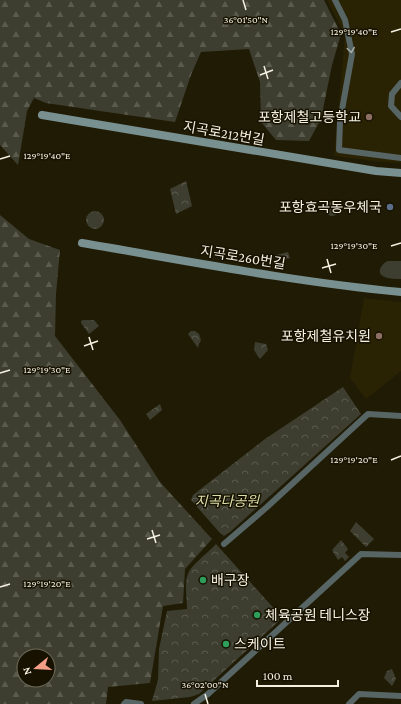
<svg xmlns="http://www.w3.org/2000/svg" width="401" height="704" font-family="'Crimson Pro','Noto Sans KR',serif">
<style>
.built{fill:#292203}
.green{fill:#3d3e2f}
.forest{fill:url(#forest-firs);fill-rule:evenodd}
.park{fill:url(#park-crowns)}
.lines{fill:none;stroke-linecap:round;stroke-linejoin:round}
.street{stroke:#576565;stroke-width:6}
.secondary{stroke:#799090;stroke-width:8}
.oneway{stroke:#a6aba4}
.ticks{fill:none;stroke:#f4f1e3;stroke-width:1.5}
.education-dot{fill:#8d6e63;stroke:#171200;stroke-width:1.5}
.service-dot{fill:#5c6f8a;stroke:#171200;stroke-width:1.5}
.leisure-dot{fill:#2e9e5b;stroke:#171200;stroke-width:1.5}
.labels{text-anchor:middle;stroke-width:3;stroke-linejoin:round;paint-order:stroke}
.poi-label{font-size:14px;fill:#f4f1e3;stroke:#171200;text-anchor:end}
.street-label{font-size:14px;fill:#f4f1e3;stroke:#171200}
.park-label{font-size:14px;font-style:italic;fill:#dcdfa8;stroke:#171200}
.ticks-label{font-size:10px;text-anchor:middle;fill:#f4f1e3;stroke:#171200;stroke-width:3;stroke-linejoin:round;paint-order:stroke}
</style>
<defs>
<pattern id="forest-firs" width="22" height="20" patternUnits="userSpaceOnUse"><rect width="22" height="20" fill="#3d3e2f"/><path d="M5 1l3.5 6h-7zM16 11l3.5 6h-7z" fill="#5a5a4d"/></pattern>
<pattern id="park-crowns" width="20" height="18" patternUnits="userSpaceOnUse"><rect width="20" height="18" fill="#3d3e2f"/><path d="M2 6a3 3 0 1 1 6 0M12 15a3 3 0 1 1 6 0" fill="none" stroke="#5a5a4d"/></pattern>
</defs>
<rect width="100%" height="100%" fill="#201b05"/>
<path class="built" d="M327,0H401V163L381,162L334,156L345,35Z
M364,298L401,302V371L366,399L350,378Z"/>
<path class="green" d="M388,261H401V279C393,279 375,279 381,267C383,264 385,262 388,261Z"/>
<path class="forest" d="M0,0H324L341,34L332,65L321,119L309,141L276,140L261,122L260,82L249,49L201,52L191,75L175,122L46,103L34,98L27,111L18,165L0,145Z
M0,215L29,239L60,250L56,294L55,336L120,420L160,482L212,539L185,569L183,603L163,606L150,683L108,687L106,704H0ZM24,656H48V680H24Z"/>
<path class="park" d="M186,181L192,206L176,214L170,189Z
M325 209a7 7 0 1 1 14 0a7 7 0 1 1-14 0Z
M86 220a9 9 0 1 1 18 0a9 9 0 1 1-18 0Z
M288,252L290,258L278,261L276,255Z
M83,320H94L99,326L89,334L81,323V321Z
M191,331H195L199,334L201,340L199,344L198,348L188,334Z
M255,342L266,344L268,350L260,359L254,350Z
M343,387L361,414L230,532L224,536L220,533L191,500L193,495L265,439Z
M160,404L162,410L150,420L146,414Z
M356,522L374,539L366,547L350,531Z
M341,540L348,549L345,553L349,557L345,561L342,557L338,560L332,550Z
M216,544L278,613L280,616L278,622L199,694L190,697L152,701L158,680L159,649L167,611L187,609C187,598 184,585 188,574C191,565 209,552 216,544Z
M392,669L396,679L392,686L384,678L387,671Z"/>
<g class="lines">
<path class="street" d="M335,0L345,20L352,54L340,121L339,150L401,158
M401,83L392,94L391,106L401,117
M224,544L267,507L368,414L401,416
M124,704L126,702L141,704
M194,704L208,694L361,554L401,555
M349,704L359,694L401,696"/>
<path class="secondary" d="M42,115L376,171L401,173
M82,243C188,261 294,282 401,292"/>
</g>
<defs><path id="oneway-chevron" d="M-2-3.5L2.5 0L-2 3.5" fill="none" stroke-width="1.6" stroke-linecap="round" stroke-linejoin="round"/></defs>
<use class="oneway" href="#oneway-chevron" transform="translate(351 50) rotate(82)"/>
<path class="ticks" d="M243,0L246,10M391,32L401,29M264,66L268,79M260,75L273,70M0,159L10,156M391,246L401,243M327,259L331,273M322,268L336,264M89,337L93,350M84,346L98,341M0,373L10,370M391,460L401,456M152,530L156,543M147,539L160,535M0,587L10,584M205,694L208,704"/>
<g class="education-dot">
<circle cx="369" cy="117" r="4"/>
<circle cx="379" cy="336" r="4"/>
</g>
<circle class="service-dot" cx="390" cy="207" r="4"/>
<g class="leisure-dot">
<circle cx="203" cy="580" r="4"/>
<circle cx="257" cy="615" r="4"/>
<circle cx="226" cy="644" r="4"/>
</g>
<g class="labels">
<g class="poi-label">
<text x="361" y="122">포항제철고등학교</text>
<text x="382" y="212">포항효곡동우체국</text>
<text x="371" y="341">포항제철유치원</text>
<text x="211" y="585" text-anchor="start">배구장</text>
<text x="265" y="620" text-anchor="start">체육공원 테니스장</text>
<text x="234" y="649" text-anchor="start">스케이트</text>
</g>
<g class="street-label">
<text transform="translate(224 133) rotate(10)" y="5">지곡로212번길</text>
<text transform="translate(243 257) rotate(9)" y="5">지곡로260번길</text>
</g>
<g class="park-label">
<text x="227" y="506">지곡다공원</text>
</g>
</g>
<g class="ticks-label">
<text x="246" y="23">36°01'50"N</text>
<text x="354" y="35">129°19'40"E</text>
<text x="47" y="159">129°19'40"E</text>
<text x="354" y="249">129°19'30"E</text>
<text x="47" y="373">129°19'30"E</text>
<text x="354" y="463">129°19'20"E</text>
<text x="47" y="587">129°19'20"E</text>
<text x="205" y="688">36°02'00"N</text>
</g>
<g transform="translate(36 668) rotate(252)"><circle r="19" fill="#171200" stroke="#6f6b5b"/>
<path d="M0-3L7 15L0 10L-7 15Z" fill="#f49e87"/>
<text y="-6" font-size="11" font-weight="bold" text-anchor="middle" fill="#f4f1e3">N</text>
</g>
<path d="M257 680v6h81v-6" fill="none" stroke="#f4f1e3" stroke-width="2"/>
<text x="263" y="680" font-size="12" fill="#f4f1e3" stroke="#171200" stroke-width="3" paint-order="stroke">100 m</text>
</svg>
